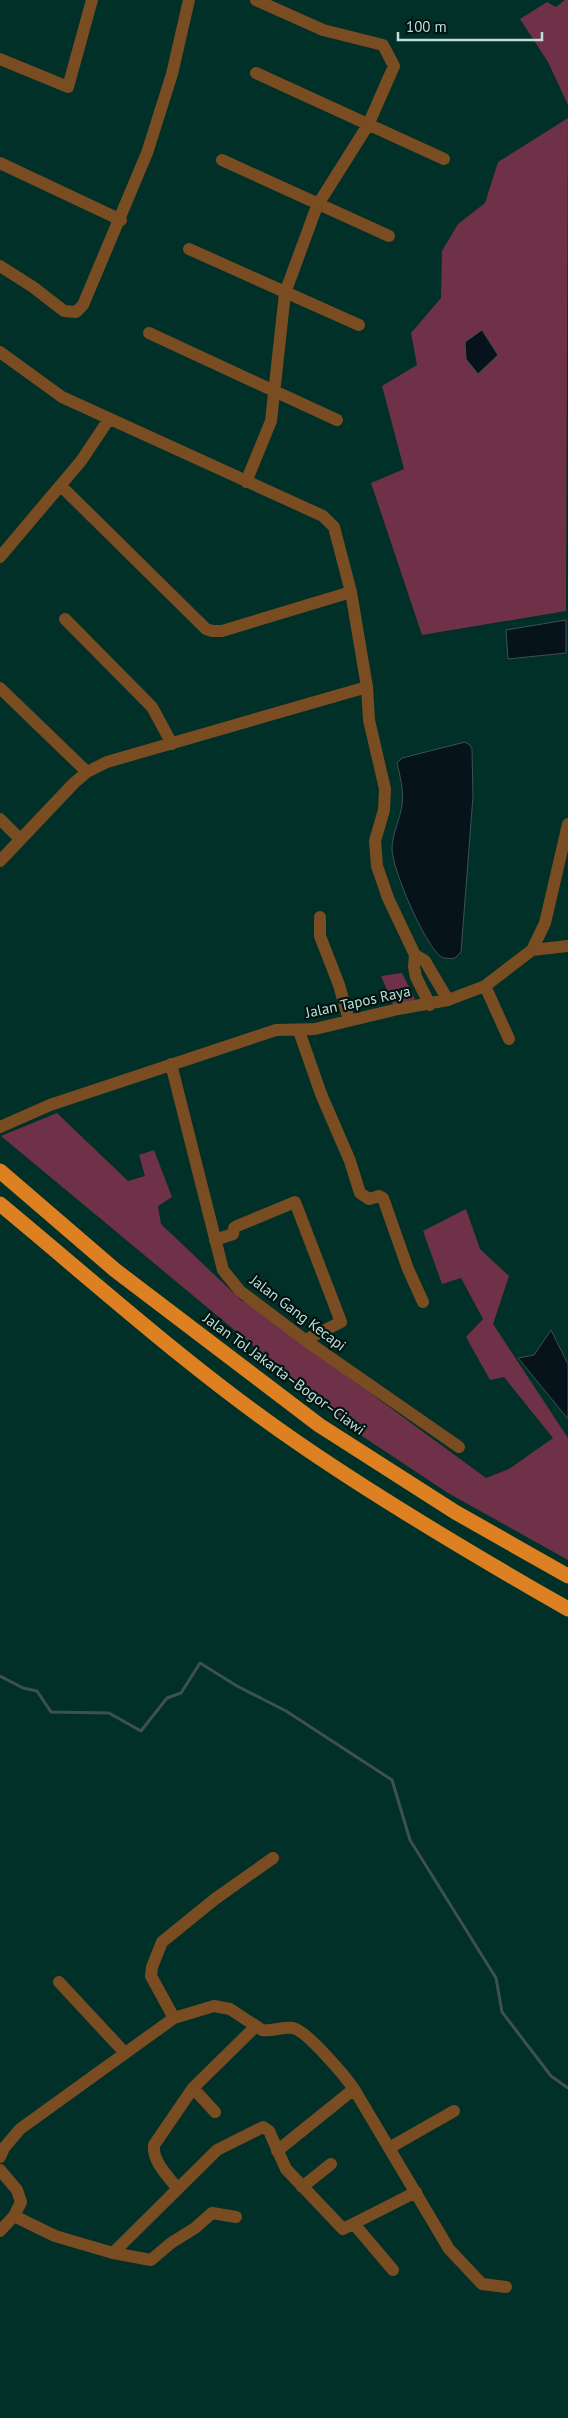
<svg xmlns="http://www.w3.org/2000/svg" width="568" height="2418" font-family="'PT Sans',sans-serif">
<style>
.green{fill:#6e3147}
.water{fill:#06131b;stroke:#3e5053}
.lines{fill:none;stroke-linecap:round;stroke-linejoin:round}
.stream{stroke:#3e5053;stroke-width:3}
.minor{stroke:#7a4c22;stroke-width:12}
.highway{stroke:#dc8022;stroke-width:15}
.labels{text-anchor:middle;stroke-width:4.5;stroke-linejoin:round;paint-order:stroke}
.street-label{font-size:15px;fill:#c0ded7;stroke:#001511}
</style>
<rect width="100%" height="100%" fill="#003028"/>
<path class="green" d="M565,0H568V105L548,62L520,19L547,2L556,7Z
M568,118L566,611L422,635L371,483L404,469L382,386L417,365L411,333L441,298L442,251L458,224L485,203L498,162Z
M402,973L415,999L395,1009L381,976Z
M57,1113L128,1181L145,1176L139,1155L154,1150L172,1197L158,1206L161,1224L242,1301L248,1303L486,1478L509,1469L553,1438L504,1377L490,1380L466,1337L483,1319L461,1278L442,1284L423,1231L466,1209L480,1249L509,1276L493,1324L568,1438V1560L448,1493L362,1436L1,1136Z"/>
<path class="water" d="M482,330L498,355L478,374L466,359L465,342Z
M566,620V653L508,659L506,630Z
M465,742L470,745L472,749L473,796L461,952L455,958C450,959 444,959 440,956C424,943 392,869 392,849C392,834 400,819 402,805C404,791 400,776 397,763L402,758Z
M551,1330L568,1364V1419L518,1358L534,1355Z"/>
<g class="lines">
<path class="stream" d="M0,1676L23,1688L37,1691L51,1712L109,1713L141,1731L167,1698L181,1693L200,1663L237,1686L286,1711L392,1780L410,1840L496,1978L502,2012L551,2076L568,2088"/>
<path class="minor" d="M0,59L68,87L92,0
M256,73L444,159
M222,160L389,236
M0,163L121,220
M189,249L359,325
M0,266L33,287L64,311L76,312L83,305L147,153L172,74L189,0
M149,333L337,420
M0,352L62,397L323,516L334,527L351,592L367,687L369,720L385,789L384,810L375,841L377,866L388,898L415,955L414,967L416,977L430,1005
M246,482L271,421L285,293L317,206L368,125L394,66L383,45L323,30L256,0
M61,486L206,629L212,631H222L351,592
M0,557L81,461L109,419
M65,619L152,707L172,744
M0,688L87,772
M0,819L20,839
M0,861L74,783L87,772L107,762L367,687
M320,917V936L339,985L349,1020
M532,950L568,946
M415,955L425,961L448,1000
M485,986L509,1039
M299,1031L321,1094L350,1161L360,1193L369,1199L379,1196L383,1198L408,1269L423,1302
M171,1064L223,1270L240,1291L305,1340L459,1447
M0,1127L50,1105L276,1030L315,1029L398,1009L448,1000L485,986L532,950L545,923L568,824
M215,1240L233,1234L234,1228L237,1226L295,1202L341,1322L305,1340
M59,1982L125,2053
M174,2018L151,1976L152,1967L162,1942L215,1899L273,1858
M193,2088L215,2112
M389,2148L454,2111
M277,2151L354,2089
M0,2157L4,2148L20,2129L174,2018L214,2006L230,2009L262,2030C272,2032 283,2026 293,2028C306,2030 345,2076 354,2089L449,2249L482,2284L506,2287
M0,2170L17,2190L21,2202L14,2216L0,2231
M302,2187L331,2164
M177,2188C168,2176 152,2161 154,2145L193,2088L255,2027
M14,2216L55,2236L113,2253L217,2150L263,2127L269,2131L286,2169L343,2229L416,2192
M354,2224L393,2270
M113,2253L151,2260L171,2243L195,2228L212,2213L236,2217"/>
<path class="highway" d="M0,1171L115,1270L319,1425L455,1512L568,1576
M0,1204C99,1286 195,1373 301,1445C387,1504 477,1557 568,1609"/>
</g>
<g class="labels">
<g class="street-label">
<text transform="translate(358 1002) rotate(-12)" y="5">Jalan Tapos Raya</text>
<text transform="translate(298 1313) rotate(37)" y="5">Jalan Gang Kecapi</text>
<text transform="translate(284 1374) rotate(36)" y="5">Jalan Tol Jakarta–Bogor–Ciawi</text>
</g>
</g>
<path d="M398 32v8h144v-8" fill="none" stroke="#c0ded7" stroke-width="2.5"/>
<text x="406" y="32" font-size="15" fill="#c0ded7" stroke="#001511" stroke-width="4" paint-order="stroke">100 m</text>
</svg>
